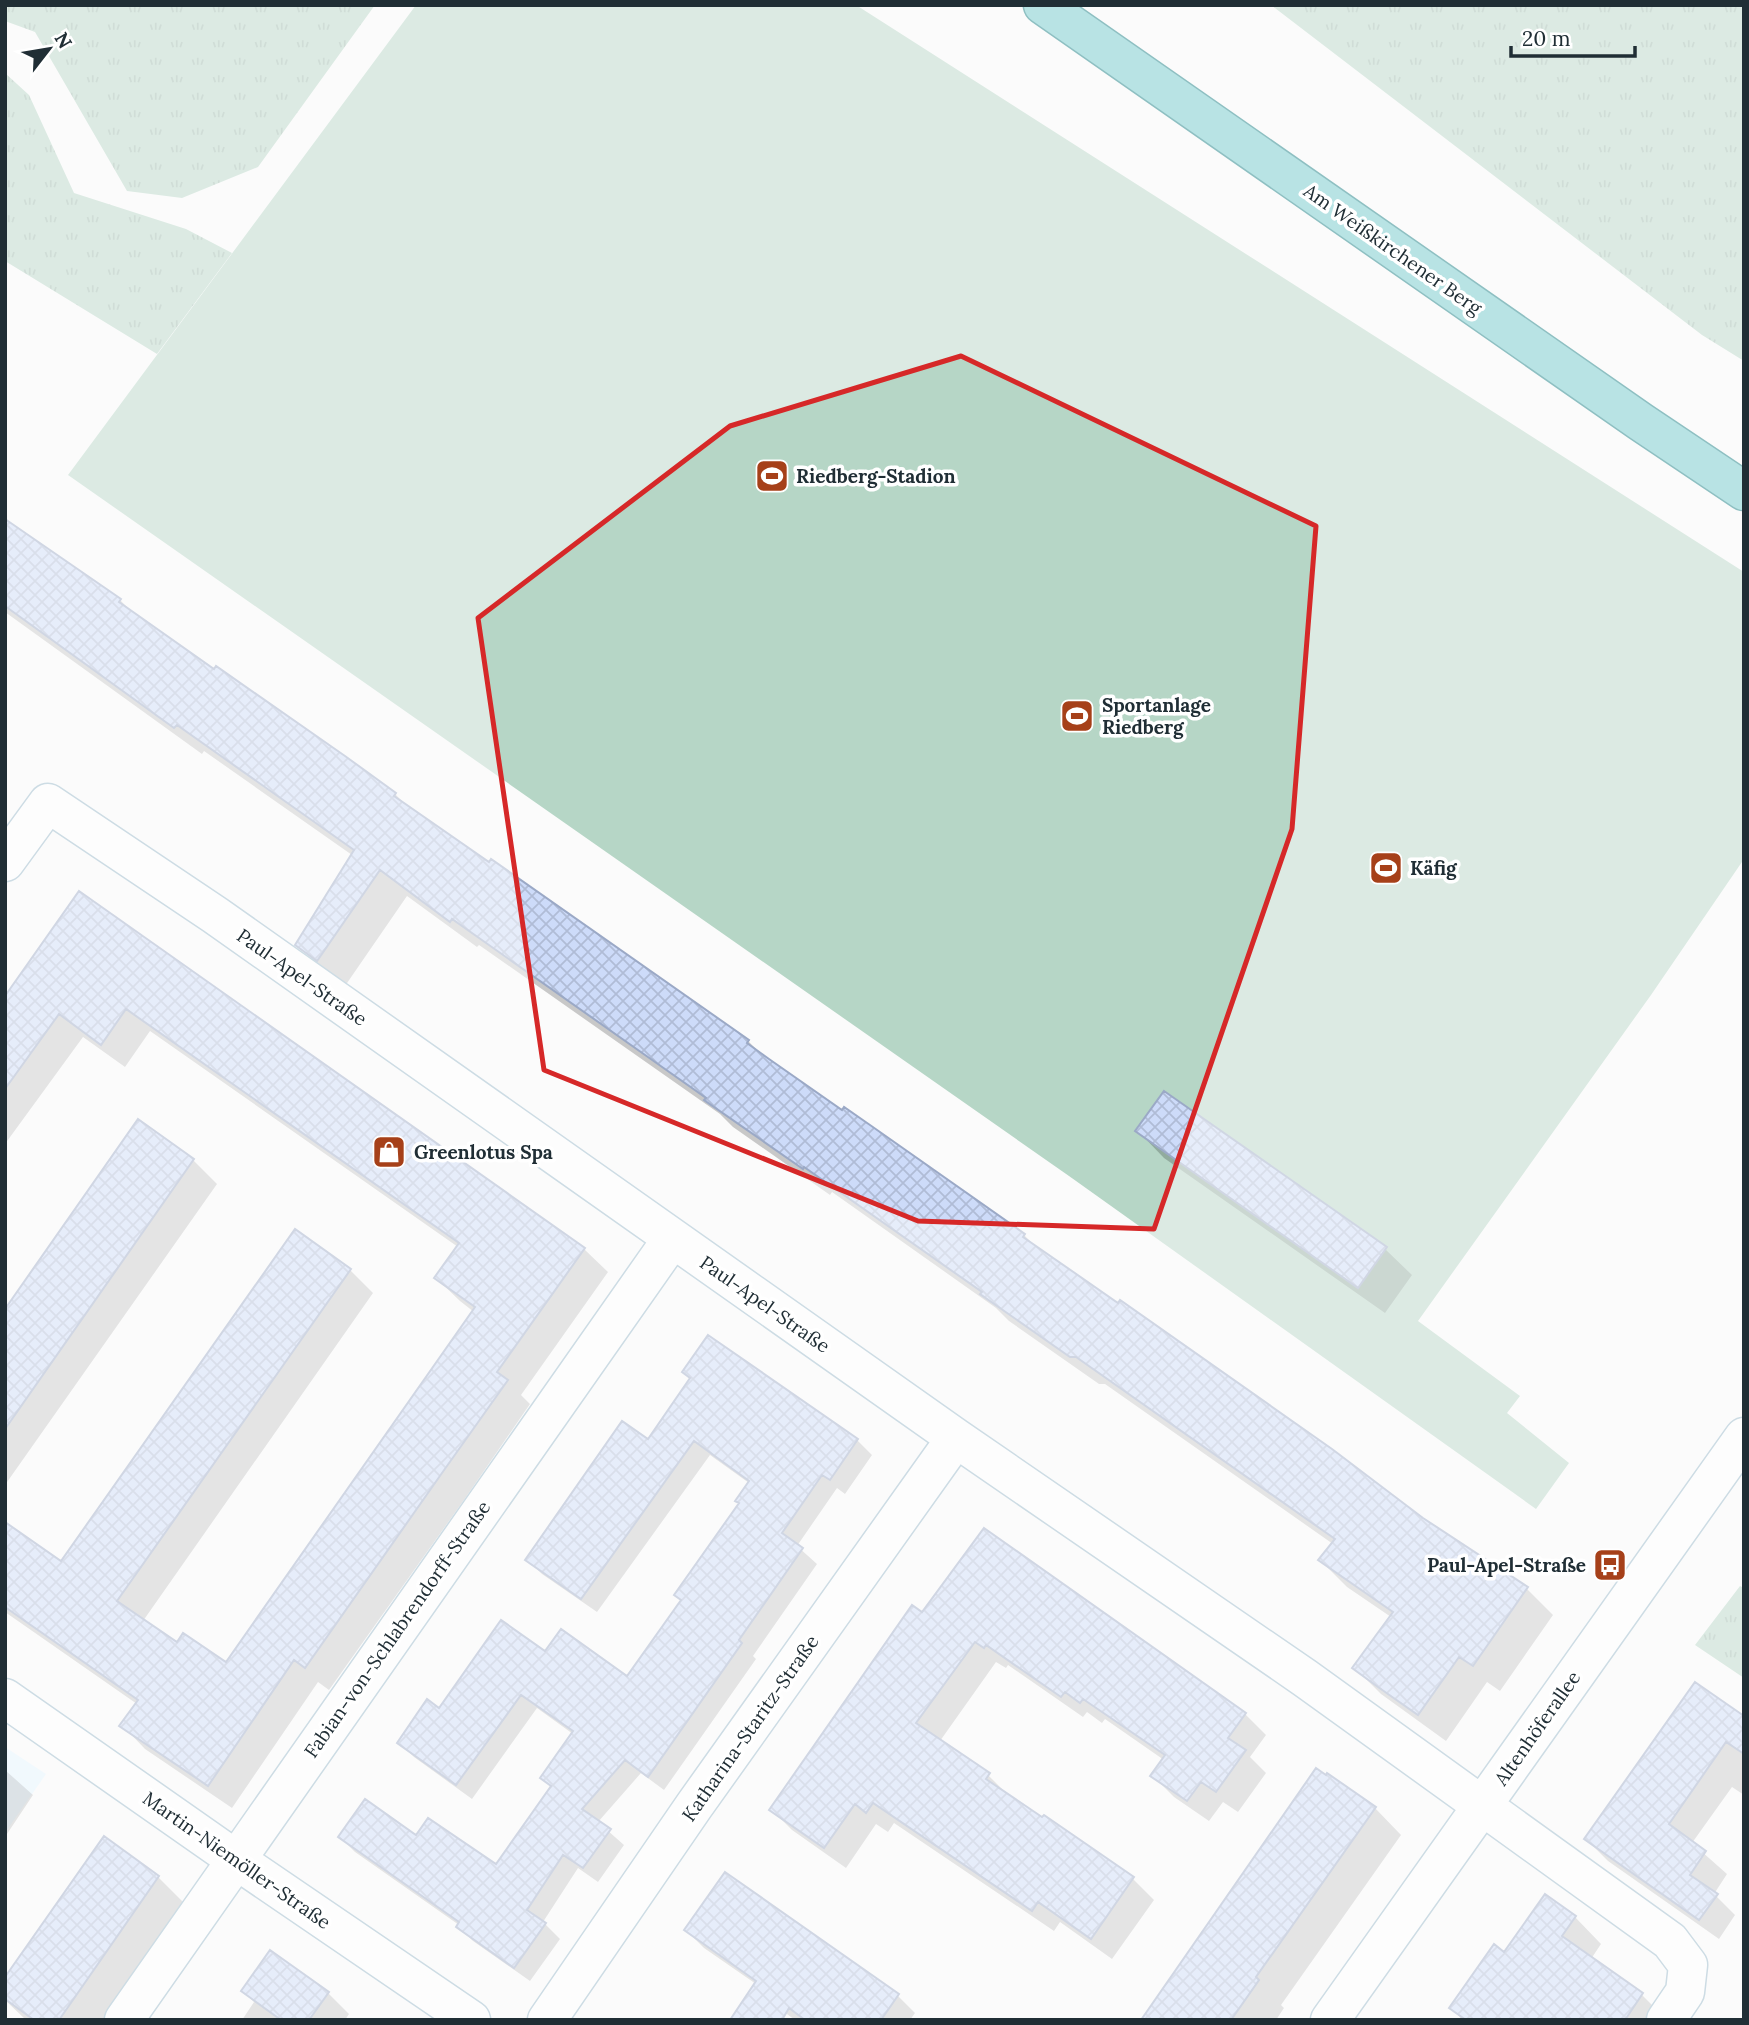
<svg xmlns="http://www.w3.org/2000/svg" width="1749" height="2025" font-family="Lora,serif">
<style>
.built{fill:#e5f6ff}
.grass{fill:url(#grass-tufts)}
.pitch{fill:#b6d6c6}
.shadow{fill:#0003}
.building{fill:url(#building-cross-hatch);stroke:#9ba9c6;stroke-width:2}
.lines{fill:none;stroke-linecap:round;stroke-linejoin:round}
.minor-casing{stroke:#95b6c8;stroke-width:41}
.major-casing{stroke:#0b777c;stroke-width:41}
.minor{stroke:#fff;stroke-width:38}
.major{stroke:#66c5c8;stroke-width:38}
.marked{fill:none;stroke:#d62828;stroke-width:5;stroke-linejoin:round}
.labels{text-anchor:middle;stroke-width:7;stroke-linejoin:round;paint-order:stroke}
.street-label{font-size:19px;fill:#202e35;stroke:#fff}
.poi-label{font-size:19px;font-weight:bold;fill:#202e35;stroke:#fff;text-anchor:start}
</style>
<defs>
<pattern id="grass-tufts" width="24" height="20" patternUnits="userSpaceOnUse" patternTransform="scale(1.75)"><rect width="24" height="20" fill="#b6d6c6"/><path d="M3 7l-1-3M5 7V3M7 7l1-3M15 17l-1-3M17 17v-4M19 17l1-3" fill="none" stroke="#9cb8ab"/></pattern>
<pattern id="building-cross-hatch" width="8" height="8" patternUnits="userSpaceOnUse" patternTransform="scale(1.75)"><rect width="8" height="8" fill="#cddbf9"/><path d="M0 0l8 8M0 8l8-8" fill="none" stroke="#b0bcd6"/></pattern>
</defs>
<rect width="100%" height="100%" fill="#fbfbfb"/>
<path class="built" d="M5,1747L46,1774L5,1833Z"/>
<path class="grass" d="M5,5H375L258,167L182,198L127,191L35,32L5,21Z
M1271,5H1744V361L1702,335Z
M5,73L29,95L74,193L186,229L232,253L157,354L5,261Z
M1740,1586L1744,1588V1678L1695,1645Z"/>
<path class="pitch" d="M416,5H856L1744,572V859L1651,995L1418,1321L1520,1396L1507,1413L1569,1463L1536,1509L1069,1176L68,475Z"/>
<path class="shadow" d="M5,520L120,600L135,615L344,757L395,794L410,809L748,1041L766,1059L1024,1235L1039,1250L1422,1520L1526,1588L1553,1615L1500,1691L1487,1682L1446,1741L1381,1694L1354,1667L1391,1617L1347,1587L1320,1560L1333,1544L1105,1384H1099L1009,1321L996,1308L832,1192L830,1195L733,1127L720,1114L479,945L477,947L407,896L345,986L324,971L297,944L352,855L204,751L202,754L5,612Z
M76,899L584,1249L608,1272L521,1395L530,1404L466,1497L329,1690L318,1682L232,1808L145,1749L122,1725L137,1704L5,1612V1524L61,1564L350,1270L373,1293L143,1621L177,1645L226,1664L474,1312L460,1301L436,1278L458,1247L150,1031L125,1067L83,1037L5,1144V999Z
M139,1122L193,1160L217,1184L5,1485V1311Z
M1138,1131L1385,1249L1412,1275L1385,1313L1164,1158Z
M708,1338L857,1440L872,1455L845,1494L837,1488L797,1546L817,1564L753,1656L756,1659L664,1790L641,1773L598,1822L624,1845L598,1882L578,1868L543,1922L560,1939L530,1981L473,1941L458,1926L459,1925L355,1852L340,1837L416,1838L496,1867L552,1787L543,1778L573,1734L537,1708L472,1799L414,1757L399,1742L440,1710L546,1654L628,1678L682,1601L741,1504L749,1483L710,1455L597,1612L542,1574L527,1559L648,1442L692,1379Z
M923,1615L1245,1714L1266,1735L1250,1757L1266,1773L1238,1812L1223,1802L1209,1821L1174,1797L1153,1776L1164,1760L1105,1719L1102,1723L1087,1712L1083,1717L1008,1665L1006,1668L996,1662L940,1741L988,1775L1009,1796L1043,1819L1133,1879L1154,1900L1112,1959L1060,1922L1054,1931L894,1823L888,1832L876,1824L846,1868L792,1830L771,1809Z
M1744,1718V1795L1732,1787L1692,1843L1727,1874L1714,1894L1735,1915L1719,1939L1608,1861L1586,1839Z
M5,1770L33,1795L5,1837Z
M1375,1808L1401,1835L1281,2005L1284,2008L1276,2020H1142Z
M158,1877L185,1904L103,2020H26L5,2000V1980Z
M1575,1917L1601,1944L1591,1959L1642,1995L1667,2020H1459L1460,2017L1451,2008L1505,1955Z
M686,1930L898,1996L915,2013L910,2020H795L772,2003L756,1984L704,1948Z
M243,1991L328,1993L349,2014L345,2020H242L254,2002Z"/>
<path class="building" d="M5,519L121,599L119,602L214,669L216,666L345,756L396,793L394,796L489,862L491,859L749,1040L747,1043L769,1059L842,1110L844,1107L870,1125L1025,1234L1023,1237L1118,1303L1120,1300L1332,1449L1423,1518L1528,1587L1473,1666L1459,1657L1418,1715L1378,1687L1352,1668L1393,1612L1318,1560L1335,1539L1076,1357H1070L980,1294L982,1292L804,1167L803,1169L704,1100L706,1098L655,1062L452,919L450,922L380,870L317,961L295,945L354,850L177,725L174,728L5,606Z
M79,891L585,1248L497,1372L508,1380L442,1473L305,1668L294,1660L208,1786L119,1726L138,1700L5,1607V1522L61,1561L295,1229L351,1269L117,1601L177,1642L183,1633L226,1662L475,1307L434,1278L459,1243L126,1009L101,1045L59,1014L5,1089V996Z
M1164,1091L1387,1247L1358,1288L1135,1131Z
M138,1119L194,1159L5,1429V1309Z
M708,1335L858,1439L830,1480L822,1475L782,1533L803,1548L739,1640L742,1643L648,1777L625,1760L582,1809L611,1829L583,1868L563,1855L527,1910L546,1923L514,1968L456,1927L459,1922L338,1837L365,1799L416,1835L428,1818L496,1864L551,1786L540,1778L573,1731L521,1695L456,1785L397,1743L427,1699L439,1708L501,1620L545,1651L561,1629L627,1676L681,1600L674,1595L739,1503L735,1501L749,1481L694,1441L581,1599L525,1560L622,1421L648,1439L690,1378L682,1372Z
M984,1528L1246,1713L1228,1738L1246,1750L1216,1792L1201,1782L1187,1801L1150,1776L1165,1755L1083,1699L1080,1703L1065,1692L1061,1697L986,1645L984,1648L975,1642L916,1723L990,1773L986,1779L1042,1817L1044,1815L1134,1877L1091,1939L1038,1902L1032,1911L873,1803L866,1813L855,1804L824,1848L769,1810L912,1605L922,1612Z
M1695,1682L1744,1716V1754L1726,1742L1669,1824L1706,1851L1690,1875L1718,1894L1699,1920L1584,1839Z
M1316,1768L1326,1775L1327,1773L1376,1807L1256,1977L1259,1980L1231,2020H1141Z
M104,1836L159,1876L59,2020H34L5,1999V1977Z
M725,1872L899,1994L881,2020H805L789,2008L782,2020H730L756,1981L684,1930Z
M1545,1894L1576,1916L1562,1936L1643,1993L1625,2020H1466L1449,2008L1494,1944L1504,1952Z
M270,1950L329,1992L309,2020H281L241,1991Z"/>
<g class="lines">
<defs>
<path id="minor" d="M5,862L48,803L215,915L956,1438L1305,1678L1670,1941L1688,1965L1685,1992L1666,2020
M5,1698L235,1859L471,2020
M124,2020L672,1239
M547,2020L694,1806L956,1438
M1330,2020L1744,1437"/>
<path id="major" d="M1043,5L1641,422L1744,491"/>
</defs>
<use href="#minor" class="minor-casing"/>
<use href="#major" class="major-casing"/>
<use href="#minor" class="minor"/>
<use href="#major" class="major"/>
</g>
<path d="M0 0H1749V2025H0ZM961,356L1316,526L1292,829L1154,1229L918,1221L544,1070L478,618L730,426Z" fill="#fbfbfb" fill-opacity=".55" fill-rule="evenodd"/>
<path class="marked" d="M961,356L1316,526L1292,829L1154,1229L918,1221L544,1070L478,618L730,426Z"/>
<defs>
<symbol id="stadium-square" viewBox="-11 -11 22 22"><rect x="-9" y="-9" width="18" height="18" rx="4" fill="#a64019" stroke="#fff"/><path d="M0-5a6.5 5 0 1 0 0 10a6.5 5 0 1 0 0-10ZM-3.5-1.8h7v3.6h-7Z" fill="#fff"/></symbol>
<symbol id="shop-square" viewBox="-11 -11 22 22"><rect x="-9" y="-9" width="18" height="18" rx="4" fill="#a64019" stroke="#fff"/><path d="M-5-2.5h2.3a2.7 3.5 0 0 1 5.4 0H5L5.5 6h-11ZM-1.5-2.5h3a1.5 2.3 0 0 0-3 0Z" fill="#fff"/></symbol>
<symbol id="bus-square" viewBox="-11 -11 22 22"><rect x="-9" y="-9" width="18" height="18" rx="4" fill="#a64019" stroke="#fff"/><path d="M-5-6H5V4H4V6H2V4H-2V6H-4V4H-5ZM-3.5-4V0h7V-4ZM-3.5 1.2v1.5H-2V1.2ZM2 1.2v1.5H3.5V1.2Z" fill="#fff"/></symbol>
</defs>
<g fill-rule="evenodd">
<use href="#stadium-square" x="753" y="457" width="38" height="38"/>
<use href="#stadium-square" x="1058" y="697" width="38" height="38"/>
<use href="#stadium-square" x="1367" y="849" width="38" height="38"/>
<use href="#shop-square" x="370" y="1133" width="38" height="38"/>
<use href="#bus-square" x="1591" y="1546" width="38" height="38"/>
</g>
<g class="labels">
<g class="street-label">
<text transform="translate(1393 249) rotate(35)" y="7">Am Weißkirchener Berg</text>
<text transform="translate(302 977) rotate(35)" y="7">Paul-Apel-Straße</text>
<text transform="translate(765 1304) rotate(35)" y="7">Paul-Apel-Straße</text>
<text transform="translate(397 1629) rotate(-55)" y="7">Fabian-von-Schlabrendorff-Straße</text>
<text transform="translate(750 1728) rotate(-55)" y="7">Katharina-Staritz-Straße</text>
<text transform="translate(1537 1728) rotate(-55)" y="7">Altenhöferallee</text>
<text transform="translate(237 1860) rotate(35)" y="7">Martin-Niemöller-Straße</text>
</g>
<g class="poi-label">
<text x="796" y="483">Riedberg-Stadion</text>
<text x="1102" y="712">Sportanlage<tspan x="1102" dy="22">Riedberg</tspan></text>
<text x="1410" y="875">Käfig</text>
<text x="414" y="1159">Greenlotus Spa</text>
<text x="1586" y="1572" text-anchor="end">Paul-Apel-Straße</text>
</g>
</g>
<rect width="1749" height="2025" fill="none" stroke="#202e35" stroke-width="14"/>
<g transform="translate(49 49) rotate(59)" stroke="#ffffff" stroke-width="5" paint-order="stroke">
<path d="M0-5L12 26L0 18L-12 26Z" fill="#202e35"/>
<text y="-10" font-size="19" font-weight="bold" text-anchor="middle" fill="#202e35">N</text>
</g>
<path d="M1511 46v10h124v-10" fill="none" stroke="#202e35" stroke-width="3.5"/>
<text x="1522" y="46" font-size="21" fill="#202e35" stroke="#ffffff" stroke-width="5" paint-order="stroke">20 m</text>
</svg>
